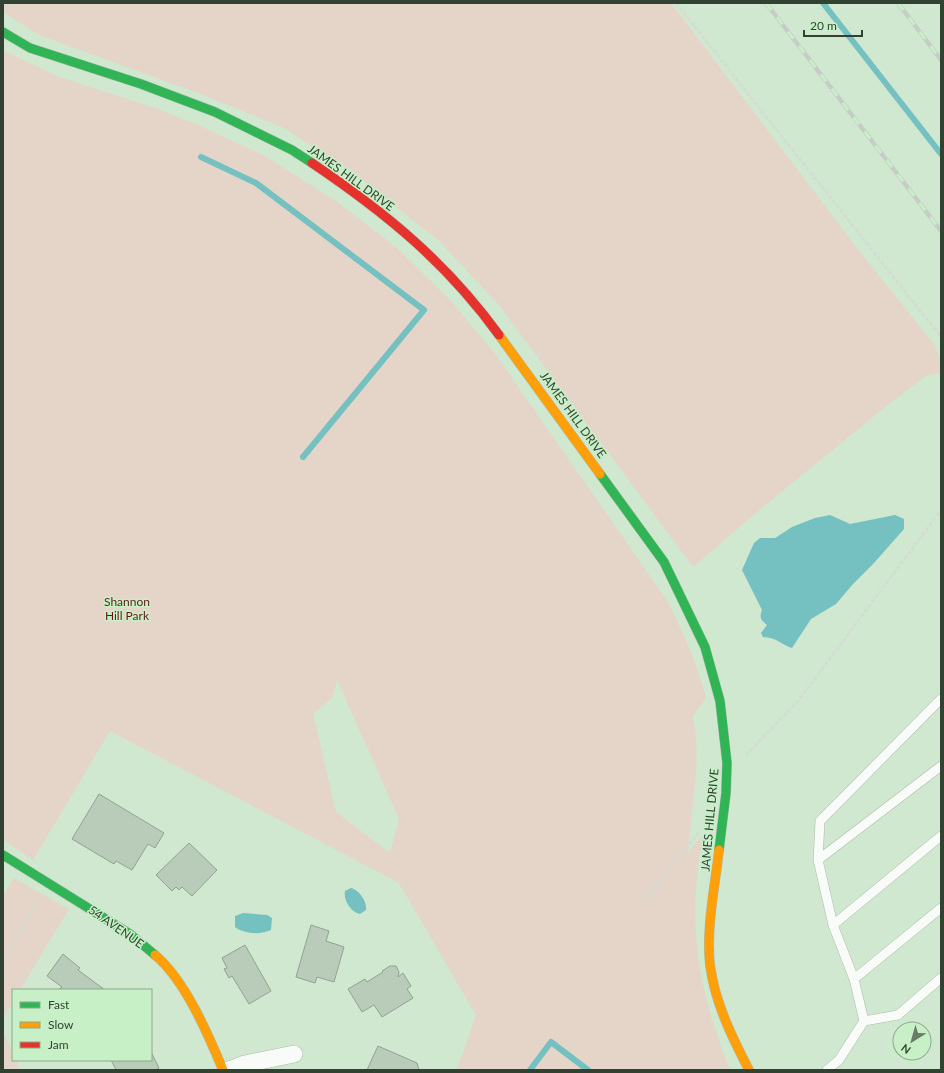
<svg xmlns="http://www.w3.org/2000/svg" width="944" height="1073" font-family="Lato,sans-serif">
<style>
.green{fill:#e5d5c8;fill-rule:evenodd}
.water{fill:#75c0c1}
.lines{fill:none;stroke-linecap:round;stroke-linejoin:round}
.stream{stroke:#75c0c1;stroke-width:6}
.building{fill:#b9cbb9;stroke:#91a291}
.lane-casing{stroke:#aabcaa;stroke-width:10}
.street-casing{stroke:#aabcaa;stroke-width:18}
.fast-casing{stroke:#aabcaa;stroke-width:10}
.slow-casing{stroke:#aabcaa;stroke-width:10}
.jam-casing{stroke:#aabcaa;stroke-width:10}
.path{stroke:#d4dbd4;stroke-width:2.5;stroke-dasharray:4 2;stroke-linecap:butt}
.lane{stroke:#f8fbf8;stroke-width:9}
.street{stroke:#f8fbf8;stroke-width:17}
.fast{stroke:#30b455;stroke-width:9}
.slow{stroke:#ff9f0a;stroke-width:9}
.jam{stroke:#e5322d;stroke-width:9}
.rail-casing{stroke:#c6cdc6;stroke-width:4.5}
.rail{stroke:#c7f0c7;stroke-width:3;stroke-dasharray:9;stroke-linecap:butt}
.labels{text-anchor:middle;stroke-width:3;stroke-linejoin:round;paint-order:stroke}
.street-label{font-size:12px;fill:#324232;stroke:#c7f0c7}
.park-label{font-size:12px;fill:#66191a;stroke:#c7f0c7}
</style>
<rect width="100%" height="100%" fill="#d0e7d0"/>
<path class="green" d="M3,3H671L860,252L934,344L941,361V373L927,375L889,404L763,507L693,567L499,305L439,241L357,176L284,128L198,93L39,35L3,12Z
M3,50L57,76L158,109L196,124L267,157L337,202L397,248L451,301L496,355L668,602C684,634 697,664 706,698L693,716C702,764 691,805 688,852L700,838H703C686,924 698,990 730,1070H457L476,1015L399,883L110,731L33,860L3,840ZM337,680L399,819L390,853L336,812L313,714L332,698Z
M14,878L69,909L20,990H13V1002L3,1018V895Z
M3,1031L13,1054V1060H16L20,1070H3Z"/>
<path class="water" d="M830,515L850,524L895,515L904,519V529L874,563L853,584L836,604L811,619L792,648C780,644 778,638 763,637L761,633L767,625C761,620 759,618 762,610L742,570L754,543L760,538H775L792,527L815,518Z
M351,888C359,890 367,901 366,910L360,914C351,912 343,900 345,891Z
M243,913L267,915L272,918L271,930C261,935 244,934 235,927V916Z"/>
<g class="lines">
<path class="stream" d="M823,3L941,154
M201,157L256,183L424,310L303,457
M530,1070L551,1042L588,1070"/>
</g>
<path class="building" d="M99,794L164,833L155,848L148,844L132,870L116,861L114,864L72,839Z
M189,843L217,870L192,896L182,887L179,890L176,887L172,891L156,875Z
M311,925L329,931L326,941L344,947L334,982L317,977L315,983L296,977Z
M245,945L271,991L249,1004L232,976L229,978L224,969L227,968L222,958Z
M63,954L80,968L78,970L105,990H58L62,987L47,976Z
M390,966H396L399,972L398,977L403,973L411,986L407,989L413,998L382,1017L374,1005L362,1012L348,989L365,979L367,982L383,972L382,971Z
M378,1046L417,1063L419,1070H367Z
M151,1052L159,1068L155,1070H116L111,1060H151Z"/>
<g class="lines">
<defs>
<path id="lane" d="M818,860L820,821L941,699
M833,925L941,836
M854,979L941,908
M864,1021L898,1015L941,978
M827,1070L839,1060L864,1021L854,979L833,925L818,860L941,766"/>
<path id="street" d="M229,1070L245,1064L294,1054"/>
<path id="fast" d="M3,32L30,48L141,84L215,112L292,150L312,163
M600,474L664,562L705,647L720,701L727,763L726,793L719,850
M3,855L130,934L155,955"/>
<path id="slow" d="M499,335L600,474
M719,850C715,887 706,927 710,965C715,1003 732,1037 749,1070
M155,955C185,980 208,1034 223,1070"/>
<path id="jam" d="M312,163C386,213 446,262 499,335"/>
</defs>
<use href="#lane" class="lane-casing"/>
<use href="#street" class="street-casing"/>
<use href="#fast" class="fast-casing"/>
<use href="#slow" class="slow-casing"/>
<use href="#jam" class="jam-casing"/>
<path class="path" d="M676,3L941,337
M746,755L798,701L941,510
M644,901L700,831
M3,962L37,902"/>
<use href="#lane" class="lane"/>
<use href="#street" class="street"/>
<use href="#fast" class="fast"/>
<use href="#slow" class="slow"/>
<use href="#jam" class="jam"/>
<defs>
<path id="rail" d="M766,3L941,231
M898,3L941,60"/>
</defs>
<use href="#rail" class="rail-casing"/>
<use href="#rail" class="rail"/>
</g>
<g class="labels">
<g class="street-label">
<text transform="translate(351 178) rotate(36)" y="4">JAMES HILL DRIVE</text>
<text transform="translate(573 415) rotate(54)" y="4">JAMES HILL DRIVE</text>
<text transform="translate(710 820) rotate(-85)" y="4">JAMES HILL DRIVE</text>
<text transform="translate(116 927) rotate(35)" y="4">54 AVENUE</text>
</g>
<g class="park-label">
<text x="127" y="606">Shannon<tspan x="127" dy="14">Hill Park</tspan></text>
</g>
</g>
<rect width="944" height="1073" fill="none" stroke="#324232" stroke-width="8"/>
<rect x="12" y="989" width="140" height="72" fill="#c7f0c7" stroke="#8baa8b"/>
<rect x="20" y="1002" width="20" height="6" fill="#30b455" stroke="#8baa8b"/>
<text x="48" y="1009" font-size="12" fill="#324232">Fast</text>
<rect x="20" y="1022" width="20" height="6" fill="#ff9f0a" stroke="#8baa8b"/>
<text x="48" y="1029" font-size="12" fill="#324232">Slow</text>
<rect x="20" y="1042" width="20" height="6" fill="#e5322d" stroke="#8baa8b"/>
<text x="48" y="1049" font-size="12" fill="#324232">Jam</text>
<g transform="translate(912 1041) rotate(217)"><circle r="19" fill="#c7f0c7" stroke="#8baa8b"/>
<path d="M0-3L7 15L0 10L-7 15Z" fill="#697c69"/>
<text y="-6" font-size="11" font-weight="bold" text-anchor="middle" fill="#324232">N</text>
</g>
<path d="M804 30v6h58v-6" fill="none" stroke="#324232" stroke-width="2"/>
<text x="810" y="30" font-size="12" fill="#324232" stroke="#c7f0c7" stroke-width="3" paint-order="stroke">20 m</text>
</svg>
